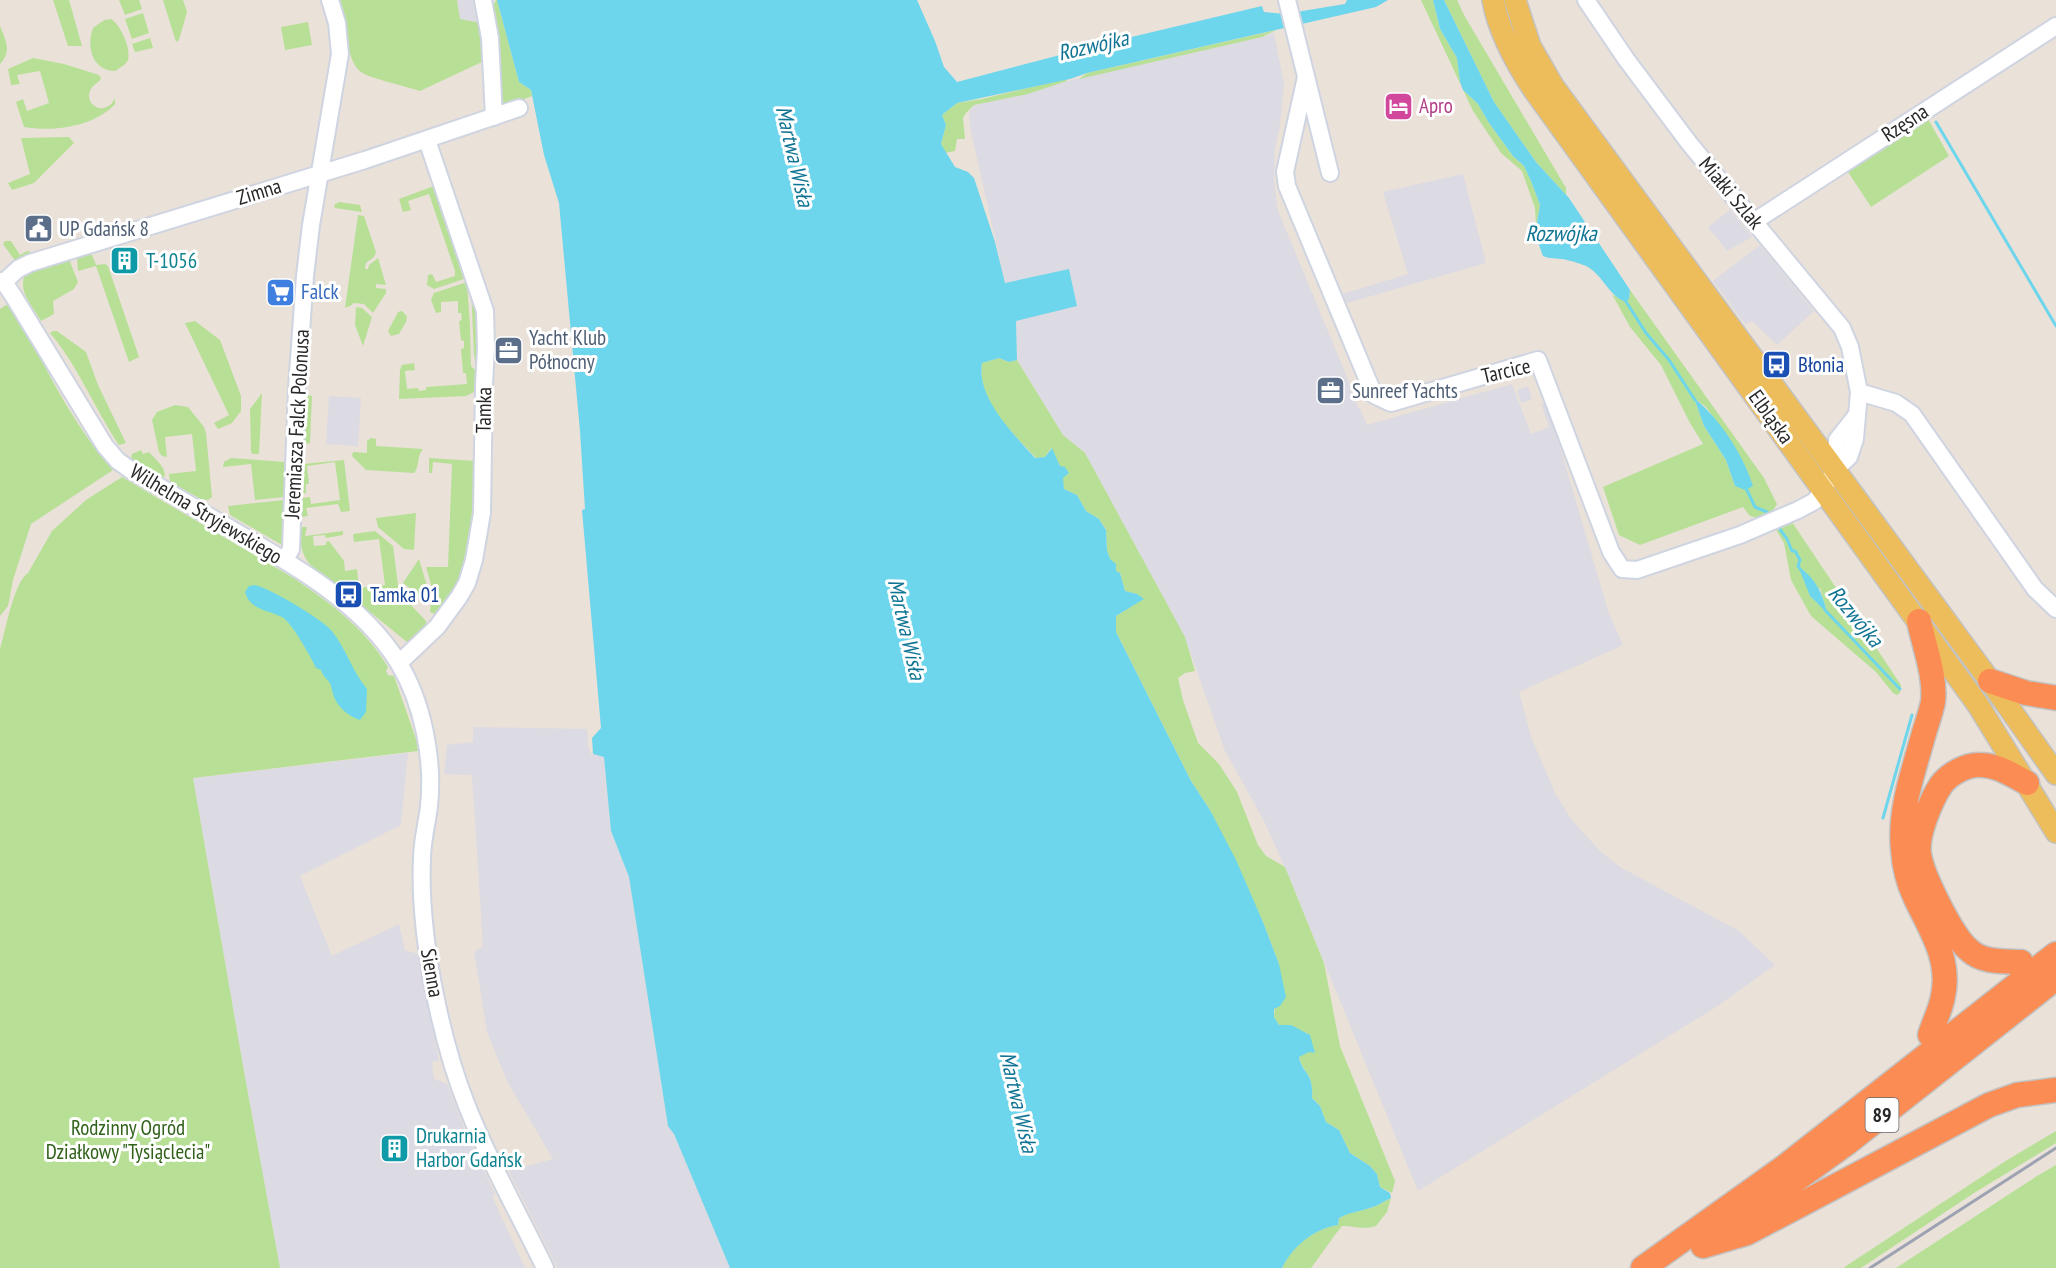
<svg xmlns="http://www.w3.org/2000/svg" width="2056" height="1268" font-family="'PT Sans Narrow',sans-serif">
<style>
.industrial{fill:#dcdae2}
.green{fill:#b7e096;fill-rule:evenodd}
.water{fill:#6dd6ec}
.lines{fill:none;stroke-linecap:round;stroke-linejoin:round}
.stream{stroke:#6dd6ec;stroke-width:3}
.minor-casing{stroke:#cfd4e1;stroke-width:20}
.major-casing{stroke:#c3c3c3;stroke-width:24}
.highway-casing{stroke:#c3c3c3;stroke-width:27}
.minor{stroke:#fff;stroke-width:16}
.major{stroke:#edbd5b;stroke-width:21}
.highway{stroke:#fb8c54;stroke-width:24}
.rail{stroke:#9da2b2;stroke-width:3}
.labels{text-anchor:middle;stroke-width:6;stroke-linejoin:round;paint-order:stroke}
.shield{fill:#fff;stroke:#686868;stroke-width:1.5}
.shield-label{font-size:20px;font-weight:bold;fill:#282828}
.hotel-label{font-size:21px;fill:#b23c85;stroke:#fff;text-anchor:start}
.street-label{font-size:21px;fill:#282828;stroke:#fff}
.service-label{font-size:21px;fill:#4e5e75;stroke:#fff;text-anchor:start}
.culture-label{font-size:21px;fill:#0d838f;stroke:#fff;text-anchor:start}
.shop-label{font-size:21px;fill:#366cbe;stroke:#fff;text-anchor:start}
.transit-label{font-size:21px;fill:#164399;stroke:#fff;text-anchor:start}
.park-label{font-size:21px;fill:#30621a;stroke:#fff}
.water-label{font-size:22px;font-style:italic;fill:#0f7494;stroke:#fff}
</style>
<rect width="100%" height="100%" fill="#eae1d9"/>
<path class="industrial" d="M457,0H477L481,23L460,19Z
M1274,33L1284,84L1280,125L1275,149L1274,182L1278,211L1347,377L1358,408H1360L1367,425L1512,384L1531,434L1549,427L1541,403L1548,406L1609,614L1623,645L1519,692L1531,737L1555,793L1571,819L1600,851L1620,867L1739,931L1775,965L1716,1007L1418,1191L1285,867L1265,823L1225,751L1185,637L1085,453L1063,435L1017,360L1016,321L1077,305L1069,269L1005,283L970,127L969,112L974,105L1028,94L1067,81L1262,37Z
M1463,174L1486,263L1347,303L1343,294L1408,274L1383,192Z
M1730,210L1752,237L1727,251L1708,227Z
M1760,245L1814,311L1777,345L1752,321L1745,324L1713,281Z
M1528,386L1532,399L1521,403L1517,390Z
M329,396L361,398L358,446L326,444Z
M473,727L587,729L588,745L591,754L604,757L611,831L629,877L668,1126L674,1134L730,1268H557L509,1171L553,1159L507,1081L487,1032L474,952L483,946L472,775L444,774L447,745L473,742Z
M408,753L401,825L300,876L332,956L399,924L405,950L418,954L439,1061L432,1062L434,1079L447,1084L466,1133L495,1194L492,1196L525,1268H280L245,1077L193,778Z"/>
<path class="green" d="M53,0H69L82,46H68Z
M119,0H139L142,9L125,15Z
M163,0H183L187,12L179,40L176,42Z
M340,0H457L460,19L481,23L484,61L420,91C408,87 369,78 361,72C347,63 342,16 340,0Z
M496,0H497L519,82L531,90L532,96L507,106L504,105L501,101L491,10Z
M1421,0H1433L1440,29L1457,58L1460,82L1463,90L1478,104L1489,123L1513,156L1524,166L1531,181L1540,205L1536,226L1535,208L1522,171L1501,153L1473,111Z
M1444,0H1457L1464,15L1566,188V195L1536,162L1494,102Z
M143,13L149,33L132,39L125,19Z
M111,19C121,25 133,52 127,62C124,66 119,68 115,71C92,71 86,46 93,28L104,20Z
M308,22L312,45L285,50L281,27Z
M0,26C6,41 12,51 0,64Z
M1276,30L1262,37L1079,79L1087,73Z
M150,38L153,48L135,52L132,44Z
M33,58L64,64L99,75L101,79C98,83 93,85 91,89C82,105 106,118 115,98V104C94,127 53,132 24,127L16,102L23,99L27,111L49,103L40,71L17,75L20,84L11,85L8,69Z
M1065,79L1067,81L1028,94L974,105L966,113L963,118L965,139H957L955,151L945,153L941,144L946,125L942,115L957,103L982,99Z
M1928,119L1949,156L1871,207L1848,172Z
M21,138L69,137L74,143L34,183L12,190L8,183L30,174Z
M434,186L465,276L464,279L434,289L427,285L428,275L432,274L436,282L455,276V271L429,194L408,201L411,210L403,212L399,199Z
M339,202L360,205L362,212L335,208L334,205Z
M358,215L364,216L376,252L374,257L366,263L365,269H368L369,265L378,258L386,285L376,284V288L386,289V293L373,313L364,304L353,303L352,305L345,308Z
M5,241H11L20,255L27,251L35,254L16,262L3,244Z
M89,254L92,255L96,265L105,264L108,266L139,357L129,362L96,266L78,271L77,257Z
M69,259L78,282L74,289L53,301L54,314L41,321C33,307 19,293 24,277L39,269Z
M467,282L470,326L471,366L476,371L474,392L466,396L399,399L400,370L402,365L414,363L415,370L405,371L407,389L418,388L419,391L426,390V387L467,384L466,373H463L461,349L464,348V341L461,340L459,321L462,320L461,313H458V301L441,302V312L436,313L431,300L434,293Z
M471,286L480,311L477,367L474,356Z
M1630,290L1764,478L1777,504L1772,512L1757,518L1750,516L1743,507L1640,545L1619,535L1603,487L1703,444L1690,423L1661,365L1630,327L1612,294L1621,300L1629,299ZM1694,398L1706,407L1738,453L1735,486L1726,460L1704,426Z
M6,305L9,306L25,331L27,330C50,379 77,429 113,470L31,524L13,580L8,606L0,616V309Z
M356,307L362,308L372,317L363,346L355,325Z
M402,311L407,316L406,322L399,334L391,336L388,331L398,312Z
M195,321L220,340L241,396V411L232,423L218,429L214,423L229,415L185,323Z
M53,331H57L86,352L98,385L126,443L119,445C95,409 78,366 50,333Z
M999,358L1009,362L1017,360L1063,435L1085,453L1185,637L1195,671L1185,673L1178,678L1183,700L1198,743L1219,764L1237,792L1258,845L1266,856L1285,867L1324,963L1340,1046L1395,1181L1392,1193L1380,1187L1377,1174L1370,1166L1350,1153L1339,1130L1326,1122L1320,1106L1312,1098C1314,1072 1303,1075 1299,1056L1309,1051L1315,1053L1307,1033C1294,1030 1295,1025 1279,1025L1274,1017L1279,964L1263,922L1210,810L1191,781L1116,632V616L1143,599L1137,594L1125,591L1120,573L1116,571L1110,560L1107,550L1106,529L1099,519L1086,511L1077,495L1064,489L1060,466L1051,448L1045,457L1036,458C1013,433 976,400 982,363Z
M262,393L259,454H252L251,451L250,409Z
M308,395L312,396L310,443L306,444L304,443L306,396Z
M175,405L188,407L204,427L206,433L212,497L208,500L201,499L170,482L169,474L196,471L192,434L165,437L167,457L162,456L159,452L152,420L157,412Z
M371,438L376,439V446L423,449C416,457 420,467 414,473L366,470L352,456L353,452L367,453V441Z
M141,450L143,454L149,452C155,459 165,466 165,476L163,477L131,459L132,454Z
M231,458L286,462L284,497L255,500L251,464L223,467L224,462Z
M429,458L475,461L470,545L456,587L437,615L430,612L432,588L426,567H448L452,464L433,462L432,473H429Z
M344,460L350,511L341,512L338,504L306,508L308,516L301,517V498L310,497L311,504L340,500L335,462L307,466L309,484H306V493L302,494L303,464Z
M122,477L295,579C332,604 365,629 388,667L386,671L388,675L394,676L417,742L418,751L193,778L245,1077L280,1268H0V649C5,633 14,581 28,573L52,531L86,500Z
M284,500L282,545L230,515L228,506Z
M416,513L414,550L404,549L378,527L376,518Z
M1790,519L1901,685L1900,693L1897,695L1893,693L1876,672L1811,616L1791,580L1784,543L1774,526ZM1820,588L1827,612L1810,596Z
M300,527H307L305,536L343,531V535L326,538L325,535L313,536L314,546L326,545V542L329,541L344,561L345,571L357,569L359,588L385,585L379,539L354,542L353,534L375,531L393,546L399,592L426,621L427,627L409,643L407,642L354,599L355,597L347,591L345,592C318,571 298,566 300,527Z
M419,559L428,589L425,600L403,583Z
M2056,1131V1143L1974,1193L1861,1268H1843L2004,1162Z
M2056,1165V1268H1896L2037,1176Z
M1391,1198L1387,1212L1376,1226C1362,1230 1356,1226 1342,1226C1331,1239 1322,1254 1311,1268H1282C1292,1246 1314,1229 1338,1225L1339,1218C1351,1211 1365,1211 1378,1205C1382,1203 1386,1200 1391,1198Z"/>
<path class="water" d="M497,0H917L935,41L944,67L957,82L1102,44L1262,6L1264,12L1284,14L1345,4L1347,0H1388L1376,7L1087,73L1070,79L957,103L942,115L946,125L941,144L955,167L968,172L974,178L995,242L1005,283L1069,269L1077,306L1016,321L1017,360L1009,362L999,358L982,363C976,398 1014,434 1035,458L1045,457L1052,448L1060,466L1065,467L1069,473L1063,478L1064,489L1077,495L1086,511L1099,519L1106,530L1107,550L1110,559L1116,564V571L1120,573L1125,591L1137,594L1144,599L1116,616V632L1191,781L1210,810L1236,860L1263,922L1279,964L1286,997L1280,1006L1274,1009V1017L1279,1025H1291L1310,1035L1315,1053L1309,1052L1299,1057C1303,1075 1314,1072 1312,1098L1320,1106L1326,1122L1339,1130L1350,1153L1370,1166L1377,1174L1380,1187L1390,1193L1391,1198C1386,1200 1382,1203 1378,1205C1365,1211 1352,1211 1339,1218L1338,1225C1314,1229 1293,1246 1282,1268H730L674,1134L668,1126L629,877L611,831L604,757L593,754L592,738L601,728L582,510L585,509L580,431L559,203L544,155L531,90L519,82Z
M1433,0H1444L1494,102L1536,162L1569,198L1630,290L1629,299L1626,302C1609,296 1604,277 1588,267C1585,265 1566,259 1561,259C1554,258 1550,259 1543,256L1535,234L1540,205L1531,181L1524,166L1513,156L1489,123L1478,104L1463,90L1460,82L1457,58L1440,29Z
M1694,398C1720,419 1743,454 1753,486L1745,490L1735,486L1726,460L1704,426Z
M1798,566C1815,578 1823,593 1827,613L1810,596Z
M255,585C271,589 320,618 331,630C346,648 352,671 367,689L366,712L360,720C349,717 338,707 334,697C332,692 332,686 329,682C326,678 323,676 321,670L316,668C312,659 291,621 282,617C268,610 250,610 245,592L249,586Z"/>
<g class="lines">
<path class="stream" d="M1936,122L2056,326
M1625,300L1646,333L1669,360L1695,400
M1745,486L1755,507L1767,512
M1779,528L1787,539L1792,551H1795L1800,560L1798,566L1800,569
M1825,610L1900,689
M1883,818L1912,715"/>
<defs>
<path id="minor" d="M483,0L490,38L494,117
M1287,0L1330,173
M1306,77L1285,172L1287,186L1374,395L1391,403L1538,360L1611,552L1622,569L1637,570L1740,535L1798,510L1815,501L1835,470L1849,457L1855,439L1859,392L1850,347L1842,328L1689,143L1626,59L1586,0
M1755,221L2056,26
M0,281L4,282L14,297L105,446L118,461L132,471C163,488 193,507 224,525C285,560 360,600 398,662C423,702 434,760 429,806C427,824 422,841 422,859C420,899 425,940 432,980C440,1022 451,1066 467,1106C489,1162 519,1214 545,1268
M4,282L18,269L30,263L365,160L519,108
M1859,392L1896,403L1912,414L2035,589L2056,609
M1835,470L1837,440L1856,416
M285,560L291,549L297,387L305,276L311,225L340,54L337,23L330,0
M399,663L437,627L459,597L467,583L474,560L482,513L484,385L486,348L485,311L427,140"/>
<path id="major" d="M1493,0C1499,33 1516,63 1534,90L1978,705L2056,832
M1515,0L1530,46L1553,86L1990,681L2056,774"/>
<path id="highway" d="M1919,621C1924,646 1936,676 1933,702C1931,712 1927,723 1924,733C1914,770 1899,809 1903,849C1904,865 1908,882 1915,897C1930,929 1951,959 1943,996C1941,1009 1934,1022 1930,1035
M1990,681L2026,693L2056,698
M2021,962C2003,961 1983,963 1969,950C1952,936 1922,875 1919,854C1916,836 1931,800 1941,785C1949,774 1967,764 1980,765C1997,765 2012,775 2027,783
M1722,1233L1847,1143L2056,978
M1703,1246L1747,1233L1989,1105L2017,1095L2056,1090
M1643,1268L1783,1168L2056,954"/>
</defs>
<use href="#minor" class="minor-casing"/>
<use href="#major" class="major-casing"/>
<use href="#highway" class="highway-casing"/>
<use href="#minor" class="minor"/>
<use href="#major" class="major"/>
<use href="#highway" class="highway"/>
<path class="rail" d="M1870,1268L2056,1148"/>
</g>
<defs>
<symbol id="hotel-square" viewBox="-11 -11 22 22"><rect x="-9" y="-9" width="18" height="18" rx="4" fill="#d1479c" stroke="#fff"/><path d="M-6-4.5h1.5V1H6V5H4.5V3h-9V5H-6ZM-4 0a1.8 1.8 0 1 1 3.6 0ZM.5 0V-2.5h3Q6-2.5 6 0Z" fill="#fff"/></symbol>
<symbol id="civic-square" viewBox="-11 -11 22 22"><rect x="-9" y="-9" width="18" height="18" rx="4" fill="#5c6f8a" stroke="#fff"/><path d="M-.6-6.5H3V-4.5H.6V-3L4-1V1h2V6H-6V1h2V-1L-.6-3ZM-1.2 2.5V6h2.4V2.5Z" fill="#fff"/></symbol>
<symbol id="building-square" viewBox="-11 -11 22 22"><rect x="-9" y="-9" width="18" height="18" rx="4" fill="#0f9aa8" stroke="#fff"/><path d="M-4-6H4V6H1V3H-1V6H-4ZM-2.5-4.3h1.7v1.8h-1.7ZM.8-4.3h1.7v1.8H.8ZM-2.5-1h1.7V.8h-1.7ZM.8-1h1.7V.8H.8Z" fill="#fff"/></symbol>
<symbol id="supermarket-square" viewBox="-11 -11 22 22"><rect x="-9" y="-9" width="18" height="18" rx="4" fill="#3f7fe0" stroke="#fff"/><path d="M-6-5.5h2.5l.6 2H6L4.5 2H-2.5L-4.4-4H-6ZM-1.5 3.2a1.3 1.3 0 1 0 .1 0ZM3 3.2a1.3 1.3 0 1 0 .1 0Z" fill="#fff"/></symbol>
<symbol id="office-square" viewBox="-11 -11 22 22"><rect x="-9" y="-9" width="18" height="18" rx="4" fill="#5c6f8a" stroke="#fff"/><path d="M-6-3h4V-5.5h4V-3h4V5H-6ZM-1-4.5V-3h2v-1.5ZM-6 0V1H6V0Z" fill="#fff"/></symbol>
<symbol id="bus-square" viewBox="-11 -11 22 22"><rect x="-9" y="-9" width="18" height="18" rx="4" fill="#1a4fb4" stroke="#fff"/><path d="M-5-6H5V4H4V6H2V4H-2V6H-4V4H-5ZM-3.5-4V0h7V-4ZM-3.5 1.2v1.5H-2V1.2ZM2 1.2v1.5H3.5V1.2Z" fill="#fff"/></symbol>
</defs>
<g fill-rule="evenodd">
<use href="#hotel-square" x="1382" y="90" width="33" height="33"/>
<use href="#civic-square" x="22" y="212" width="33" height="33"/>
<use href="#building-square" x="108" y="244" width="33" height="33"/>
<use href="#supermarket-square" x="264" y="276" width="33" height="33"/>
<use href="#office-square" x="492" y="334" width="33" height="33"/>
<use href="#bus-square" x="1760" y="348" width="33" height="33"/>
<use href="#office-square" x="1314" y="374" width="33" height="33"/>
<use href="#bus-square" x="332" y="578" width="33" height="33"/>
<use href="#building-square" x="378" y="1132" width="33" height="33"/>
</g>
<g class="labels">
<rect class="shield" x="1865.5" y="1098" width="33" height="34" rx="4.5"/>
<g class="shield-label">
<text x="1882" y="1122">89</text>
</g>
<g class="hotel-label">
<text x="1419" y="113">Apro</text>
</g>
<g class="street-label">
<text transform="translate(1905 123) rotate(-33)" y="7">Rzęsna</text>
<text transform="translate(259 192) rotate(-17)" y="7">Zimna</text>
<text transform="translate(1731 193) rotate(50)" y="7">Miałki Szlak</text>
<text transform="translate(1506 371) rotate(-13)" y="7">Tarcice</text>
<text transform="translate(484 410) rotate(-89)" y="7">Tamka</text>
<text transform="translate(1771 417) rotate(54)" y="7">Elbląska</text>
<text transform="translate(297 424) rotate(-87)" y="7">Jeremiasza Falck Polonusa</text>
<text transform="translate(206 514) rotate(31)" y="7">Wilhelma Stryjewskiego</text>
<text transform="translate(432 973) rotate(80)" y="7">Sienna</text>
</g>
<g class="service-label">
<text x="59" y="236">UP Gdańsk 8</text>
<text x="529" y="345">Yacht Klub<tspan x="529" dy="24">Północny</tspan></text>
<text x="1352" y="398">Sunreef Yachts</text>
</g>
<g class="culture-label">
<text x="146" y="268">T-1056</text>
<text x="416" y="1143">Drukarnia<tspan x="416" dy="24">Harbor Gdańsk</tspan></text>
</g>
<g class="shop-label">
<text x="301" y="299">Falck</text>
</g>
<g class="transit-label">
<text x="1798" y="372">Błonia</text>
<text x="370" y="602">Tamka 01</text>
</g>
<g class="park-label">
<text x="128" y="1135">Rodzinny Ogród<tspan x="128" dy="24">Działkowy "Tysiąclecia"</tspan></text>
</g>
<g class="water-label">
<text transform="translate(1093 45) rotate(-13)" y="8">Rozwójka</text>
<text transform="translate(795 156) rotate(77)" y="8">Martwa Wisła</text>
<text x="1561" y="241">Rozwójka</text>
<text transform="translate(1856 616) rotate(50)" y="8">Rozwójka</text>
<text transform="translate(907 629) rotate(77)" y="8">Martwa Wisła</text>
<text transform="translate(1019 1102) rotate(77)" y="8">Martwa Wisła</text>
</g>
</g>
</svg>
